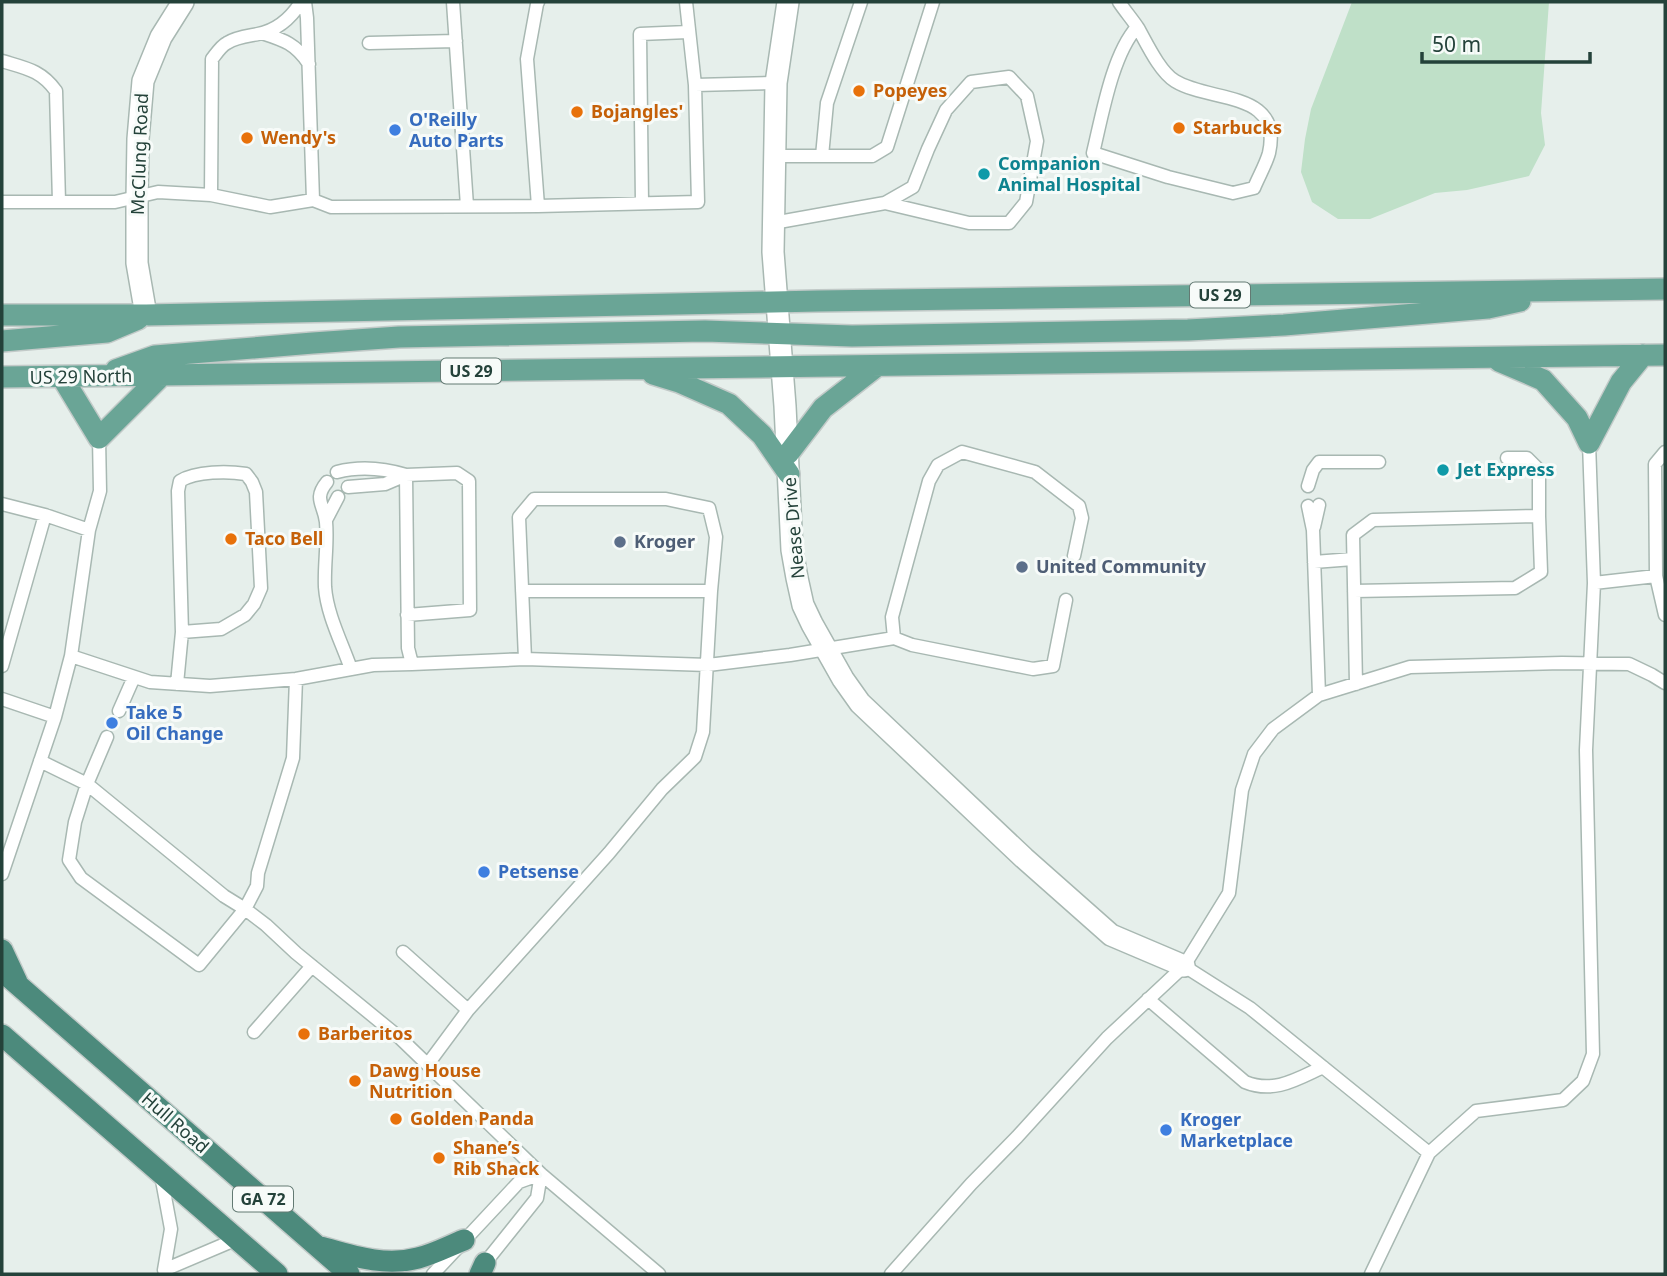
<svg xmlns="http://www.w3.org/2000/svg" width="1667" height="1276" font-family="'Noto Sans',sans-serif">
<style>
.green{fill:#bfe0c8}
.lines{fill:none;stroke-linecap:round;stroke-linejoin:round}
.service-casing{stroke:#a8b8b2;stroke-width:15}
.minor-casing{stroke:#a8b8b2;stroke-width:24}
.primary-casing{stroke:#c2cac8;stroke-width:24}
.trunk-casing{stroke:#c2cac8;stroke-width:24}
.service{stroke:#fff;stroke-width:12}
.minor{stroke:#fff;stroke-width:21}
.primary{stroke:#6aa596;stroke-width:21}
.trunk{stroke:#4c8a7c;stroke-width:21}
.food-dot{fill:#e8710a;stroke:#f7fbf9;stroke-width:2.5}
.shop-dot{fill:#3f7fe0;stroke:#f7fbf9;stroke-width:2.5}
.culture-dot{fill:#0f9aa8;stroke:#f7fbf9;stroke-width:2.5}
.service-dot{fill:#5c6f8a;stroke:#f7fbf9;stroke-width:2.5}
.labels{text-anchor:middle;stroke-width:6;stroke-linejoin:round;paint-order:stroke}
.shield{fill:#f7fbf9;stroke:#637a73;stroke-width:2}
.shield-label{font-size:16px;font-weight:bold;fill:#24423a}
.food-label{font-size:18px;font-weight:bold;fill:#c56008;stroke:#f7fbf9;text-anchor:start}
.shop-label{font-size:18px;font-weight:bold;fill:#366cbe;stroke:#f7fbf9;text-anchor:start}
.street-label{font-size:18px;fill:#24423a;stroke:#f7fbf9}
.culture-label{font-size:18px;font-weight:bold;fill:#0d838f;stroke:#f7fbf9;text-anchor:start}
.service-label{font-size:18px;font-weight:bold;fill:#4e5e75;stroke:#f7fbf9;text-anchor:start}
</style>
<rect width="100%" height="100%" fill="#e6efeb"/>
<path class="green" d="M1352,2H1549L1541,113L1545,145L1529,176L1467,190L1435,193L1370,219H1338L1312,202L1301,172L1305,139L1311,109Z"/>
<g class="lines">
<defs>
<path id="service" d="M305,2L307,18L313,200
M453,2L467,206
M686,2L695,85L776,83
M861,2L827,103L822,156H872L887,147L933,2
M1119,2C1125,11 1132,19 1138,28C1147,44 1160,72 1175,81C1211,103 1283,90 1269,153C1266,164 1259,176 1254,188L1233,193L1168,177L1093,153C1102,116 1112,55 1137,27
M262,33C284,40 296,44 309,64
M369,43L456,41
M2,61C25,68 41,70 56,91L59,202
M774,156H822
M211,195L212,59C216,54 221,46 227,43C236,37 248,36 258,34C278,30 291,18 301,2
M2,202H115L158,192L211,195L270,207L313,200L331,207L538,206L698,202L695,85
M642,203L640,34L688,32
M538,206L527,59L537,4L538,2
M773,223L885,203L913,187L928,149L946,110L971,82L1009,77L1027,96L1037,141L1026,202L1009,223H969L885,203
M1665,452L1655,464L1656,576L1665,615
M1507,458H1527L1539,470V516
M337,472C360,466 383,468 406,475
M327,482C313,499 324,504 326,522C328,543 324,565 325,587C327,615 342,643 351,669
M1308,486L1313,470L1319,462H1379
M348,487L385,484L406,475
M2,504L45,515L89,530
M1308,506L1313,530L1319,695
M326,520L338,497
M1314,527L1319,505
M1314,562L1353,559
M1594,583L1656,576
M522,591H711
M1354,591L1515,588L1541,572L1539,516L1373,520L1353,535L1356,684
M407,615L470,610L469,481L457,473L406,475L408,648L412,664
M894,638L912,645L1033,669L1053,666L1066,600
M71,656L150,682L210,686L296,679L373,665L412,664L525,659L708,665L790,655L894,638L892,617L929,481L938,465L962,452L1035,472L1079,506L1082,518L1074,556
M2,666L45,515
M296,679L293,758L258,873L257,886L245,909L266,925L296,953L400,1038L541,1174L659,1274
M177,684L182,632L178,491L180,481C196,471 228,471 246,474L252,482L256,492L261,588L254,604L245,615L221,629L182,632
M2,699L55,717
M119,711L134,677
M40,761L87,784L224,896L245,909L199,965L81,878L69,860L75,822L87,784L107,737
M2,874L55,717L71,656L89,530L100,491L99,438
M403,952L468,1010
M1184,966L1250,1008L1429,1153
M1148,999L1245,1082C1274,1094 1297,1079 1323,1067
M254,1032L312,966
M428,1064L468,1010L609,853L662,789L695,757L703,732L711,591L716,537L709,508L666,499H534L519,517L525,659
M161,1175L171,1229L164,1270L237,1239
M481,1268L537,1198L541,1174
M433,1274L519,1182L541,1174
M891,1274L971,1184L1017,1137L1107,1038L1184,966L1229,893L1242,790L1254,754L1273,729L1319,695L1410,667L1562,663L1629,664L1652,675L1665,683
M1371,1274L1429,1153L1476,1111L1563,1100L1583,1081L1593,1054L1586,750L1594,583L1589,443"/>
<path id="minor" d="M788,2L776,83L773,252L785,406L792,550L797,578L803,605L812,624L843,679L860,703L1024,858L1111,935L1184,966
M146,315L137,263V198L138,139L143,81L161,37L183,2"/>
<path id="primary" d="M2,315H146L818,301L1665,289
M2,341L107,332L138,319
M1499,361L1543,380L1577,418L1589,443
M116,370L155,356L313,343L399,337L705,331L852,336L1188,330L1284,325L1488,308L1520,301
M653,374L679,382L729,404L762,435L789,474
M2,377L1665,355
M62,377L99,438L161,376
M1589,443L1621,382L1643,355
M788,454L823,408L877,366"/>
<path id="trunk" d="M2,950L17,982
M2,971L349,1274
M2,1035L277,1274
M321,1247C353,1256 385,1267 418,1258C434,1254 449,1246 464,1240
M480,1274L485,1263"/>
</defs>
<use href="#service" class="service-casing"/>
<use href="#minor" class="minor-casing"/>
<use href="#primary" class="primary-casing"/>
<use href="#trunk" class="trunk-casing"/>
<use href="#service" class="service"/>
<use href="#minor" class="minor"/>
<use href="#primary" class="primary"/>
<use href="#trunk" class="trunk"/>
</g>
<g class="food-dot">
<circle cx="859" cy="91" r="7"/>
<circle cx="577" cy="112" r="7"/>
<circle cx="1179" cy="128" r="7"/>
<circle cx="247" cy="138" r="7"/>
<circle cx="231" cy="539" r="7"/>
<circle cx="304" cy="1034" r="7"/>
<circle cx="355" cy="1081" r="7"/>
<circle cx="396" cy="1119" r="7"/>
<circle cx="439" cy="1158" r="7"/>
</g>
<g class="shop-dot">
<circle cx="395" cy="130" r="7"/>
<circle cx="112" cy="723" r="7"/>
<circle cx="484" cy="872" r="7"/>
<circle cx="1166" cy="1130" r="7"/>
</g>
<g class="culture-dot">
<circle cx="984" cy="174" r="7"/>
<circle cx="1443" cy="470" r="7"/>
</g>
<g class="service-dot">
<circle cx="620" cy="542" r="7"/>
<circle cx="1022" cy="567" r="7"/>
</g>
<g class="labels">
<g class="shield">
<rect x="1190" y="282.5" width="60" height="25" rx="5"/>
<rect x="441" y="358.5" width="60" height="25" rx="5"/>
<rect x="233" y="1186.5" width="60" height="25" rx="5"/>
</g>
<g class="shield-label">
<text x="1220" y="301">US 29</text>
<text x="471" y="377">US 29</text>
<text x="263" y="1205">GA 72</text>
</g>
<g class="food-label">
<text x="873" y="97">Popeyes</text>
<text x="591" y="118">Bojangles'</text>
<text x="1193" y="134">Starbucks</text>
<text x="261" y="144">Wendy's</text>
<text x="245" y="545">Taco Bell</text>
<text x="318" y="1040">Barberitos</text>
<text x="369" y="1077">Dawg House<tspan x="369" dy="21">Nutrition</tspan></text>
<text x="410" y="1125">Golden Panda</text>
<text x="453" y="1154">Shane’s<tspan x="453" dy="21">Rib Shack</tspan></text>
</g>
<g class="shop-label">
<text x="409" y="126">O'Reilly<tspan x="409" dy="21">Auto Parts</tspan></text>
<text x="126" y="719">Take 5<tspan x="126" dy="21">Oil Change</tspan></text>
<text x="498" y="878">Petsense</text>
<text x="1180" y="1126">Kroger<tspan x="1180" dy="21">Marketplace</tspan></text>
</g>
<g class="street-label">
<text transform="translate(140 154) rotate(-88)" y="6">McClung Road</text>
<text transform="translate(81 377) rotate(-1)" y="6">US 29 North</text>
<text transform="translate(794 528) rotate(-95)" y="6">Nease Drive</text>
<text transform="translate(175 1123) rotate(41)" y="6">Hull Road</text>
</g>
<g class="culture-label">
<text x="998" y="170">Companion<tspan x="998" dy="21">Animal Hospital</tspan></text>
<text x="1457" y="476">Jet Express</text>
</g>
<g class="service-label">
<text x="634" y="548">Kroger</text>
<text x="1036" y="573">United Community</text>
</g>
</g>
<rect width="1667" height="1276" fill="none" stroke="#24423a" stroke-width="7"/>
<path d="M1422 52v10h168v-10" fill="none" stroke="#24423a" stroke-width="3.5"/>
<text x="1432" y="52" font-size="21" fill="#24423a" stroke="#f7fbf9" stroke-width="5" paint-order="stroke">50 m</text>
</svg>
